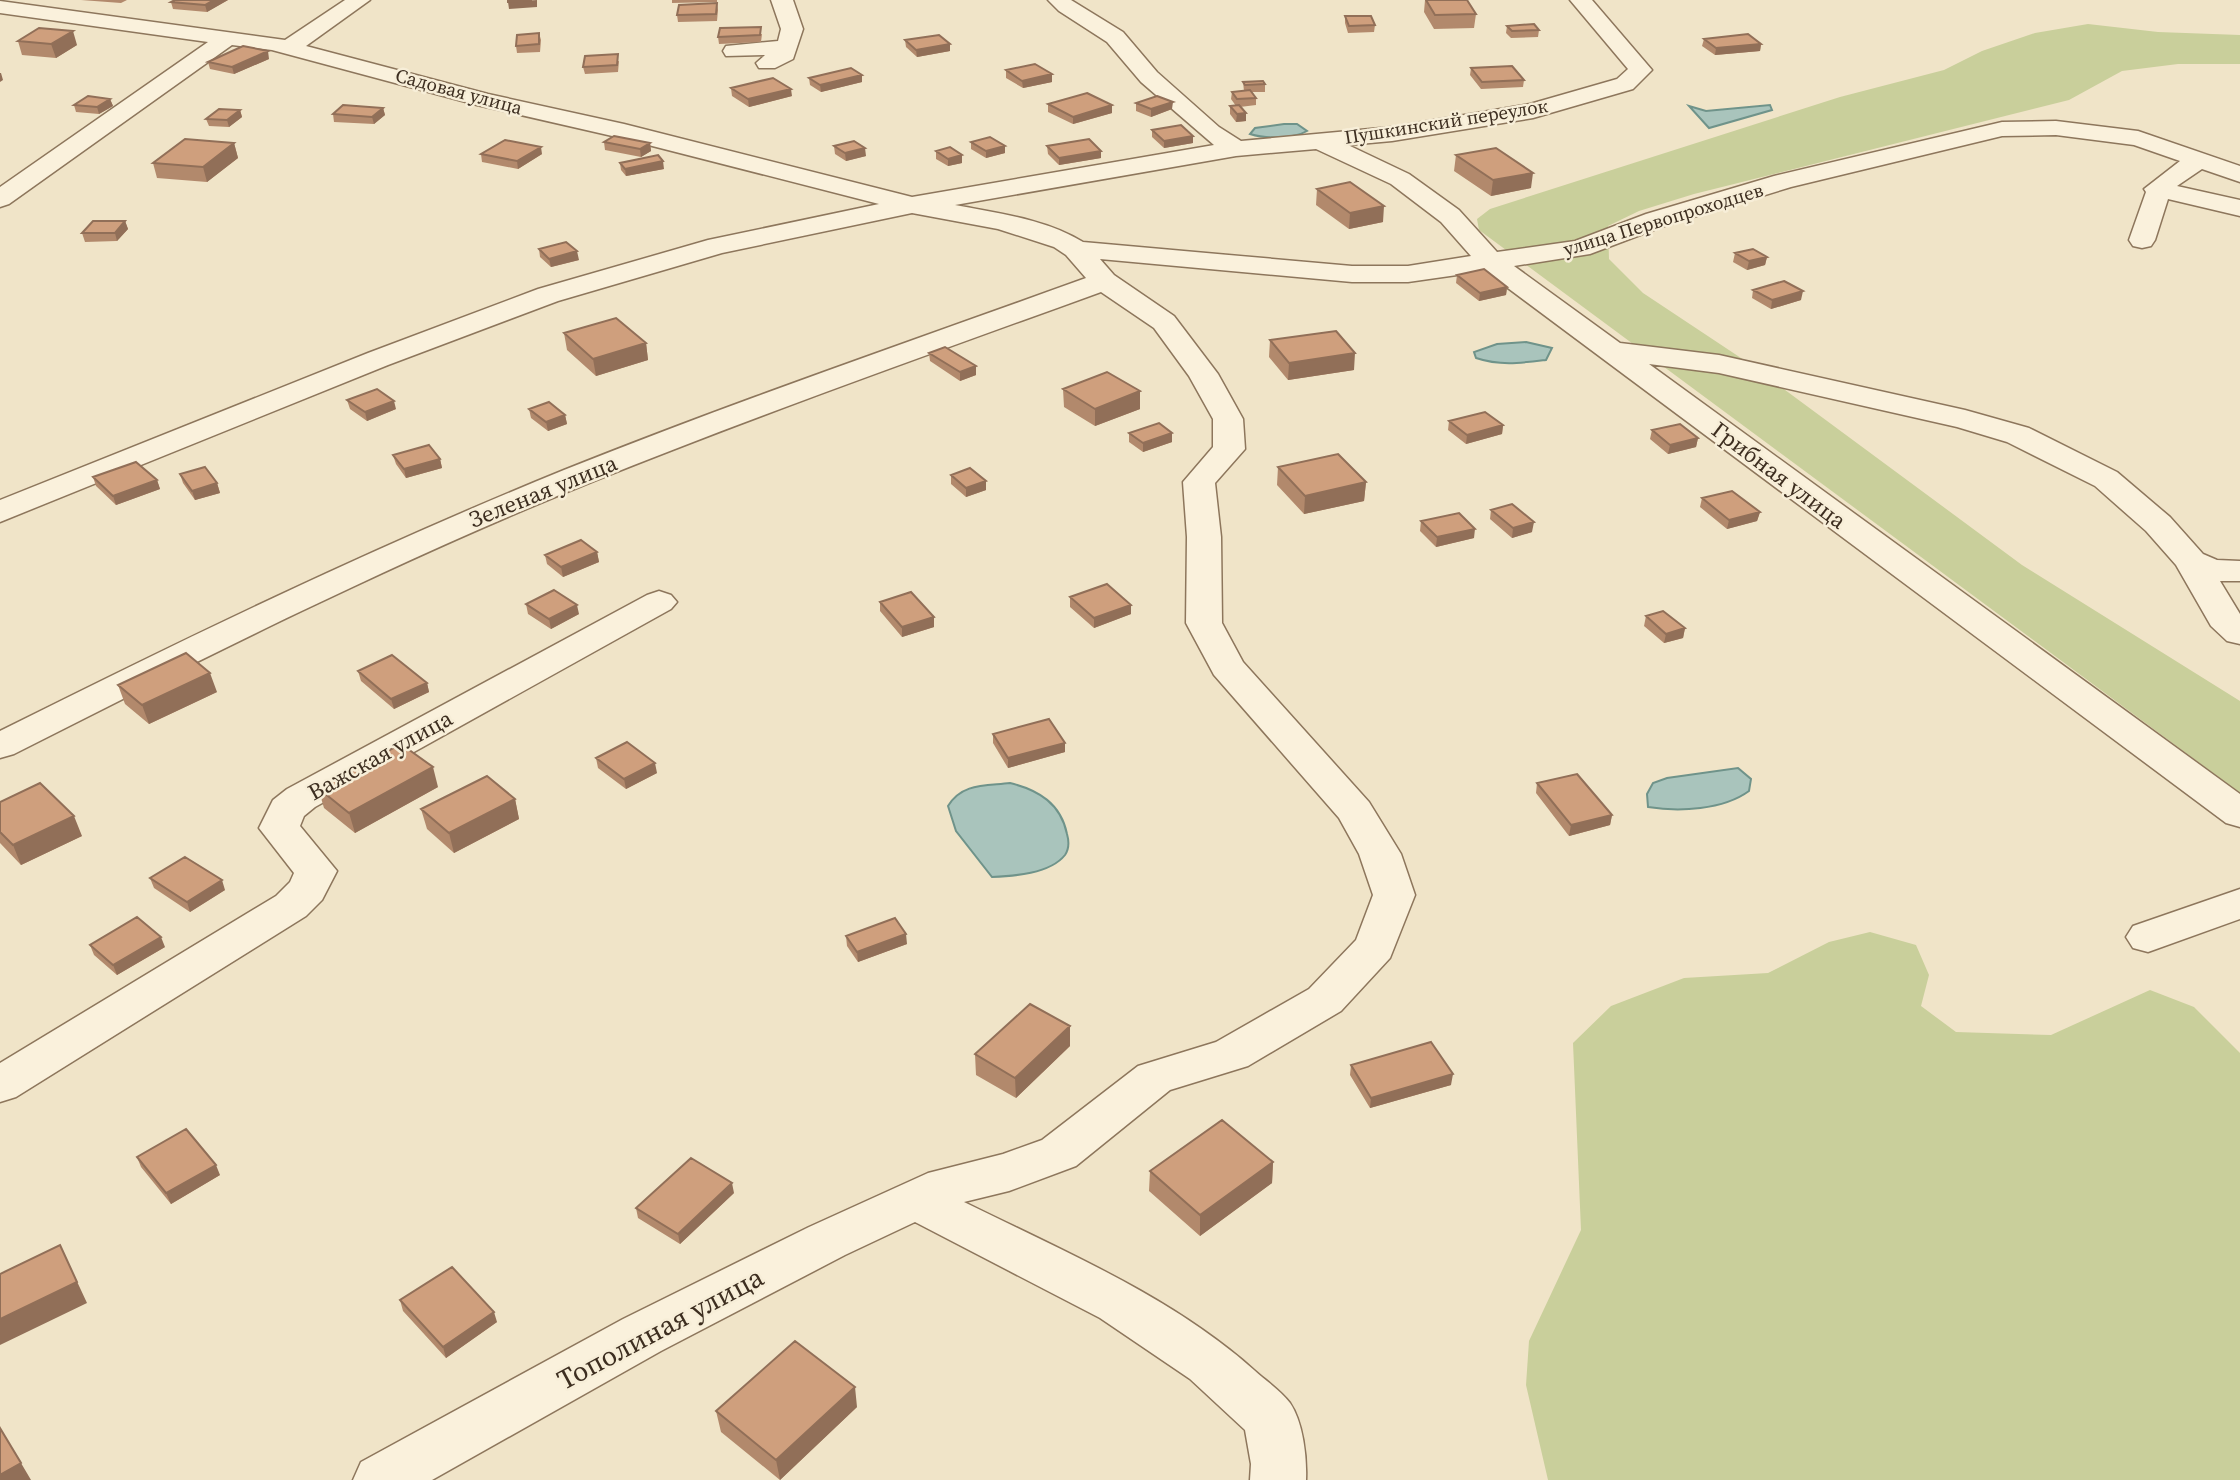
<svg xmlns="http://www.w3.org/2000/svg" width="2240" height="1480" font-family="'Source Serif 4',serif">
<style>
.green{fill:#c9cf9b}
.water{fill:#a9c4bc;stroke:#6f938a;stroke-width:2}
.lines{fill:none;stroke-linecap:round;stroke-linejoin:round}
.minor-casing{stroke:#8d765c;stroke-width:3}
.minor{fill:#faf1dc;fill-rule:evenodd}
.wall{fill:#b2896c}
.shaded-wall{fill:#916f58}
.building{fill:#cf9f7d;stroke:#916f58;stroke-width:2}
.labels{text-anchor:middle;stroke-width:5;stroke-linejoin:round;paint-order:stroke}
.far-street-label{font-size:19px;fill:#3d2e20;stroke:#f7eed8}
.street-label{font-size:23px;fill:#3d2e20;stroke:#f7eed8}
.near-street-label{font-size:28px;fill:#3d2e20;stroke:#f7eed8}
</style>
<rect width="100%" height="100%" fill="#f0e4c8"/>
<path class="green" d="M2088,24L2158,32L2240,35V64H2178L2122,71L2069,100L1694,194L1639,211L1608,226L1609,259L1643,293L1750,364L2022,565L2240,701V793L1479,230L1477,219L1490,209L1840,97L1944,70L1982,51L2035,33Z
M1870,932L1916,945L1929,975L1921,1006L1956,1032L2051,1035L2150,990L2194,1007L2240,1053V1480H1548L1526,1385L1529,1341L1581,1230L1573,1043L1611,1006L1684,978L1768,973L1829,942Z"/>
<path class="water" d="M1770,105L1772,110L1709,128L1689,106L1706,111Z
M1284,124H1297L1307,131C1293,139 1266,139 1250,134L1255,128Z
M1526,342L1552,348L1546,360C1521,363 1500,366 1476,358L1474,352L1497,344Z
M1738,768L1751,779L1749,791C1723,810 1679,812 1648,807L1647,794L1653,783L1667,778Z
M1010,783C1039,790 1061,804 1067,834C1069,841 1069,849 1065,855C1050,874 1013,876 992,877L956,831L948,806C962,783 985,786 1010,783Z"/>
<g class="lines">
<defs>
<path id="minor" d="M345,0H370L306,46L488,94L624,124L912,197L1214,145L1141,82L1107,42L1059,11L1048,0H1071L1123,32L1157,72L1219,127L1241,141L1392,127L1530,104L1617,79L1628,69L1570,0H1592L1652,70L1633,89L1533,118L1392,141L1348,145L1409,174L1459,210L1497,252L1575,241L1646,214L1774,176L2002,122L2056,121L2138,131L2240,166V182L2202,169L2177,186L2240,200V216L2168,199L2155,240L2151,246L2142,248L2133,246L2129,240L2146,192L2144,189L2180,161L2134,145L2056,135L2002,136L1791,187L1664,226L1590,254L1514,266L1620,343L1719,355L1965,410L2029,428L2117,472L2170,517L2203,554L2217,560L2240,561V581H2220L2240,614V644L2227,641L2211,626L2176,565L2146,531L2095,486L2007,442L1957,427L1719,373L1649,364L2240,794V827L2226,823L1485,271L1408,282H1352L1100,259L1114,275L1174,316L1218,374L1243,419L1245,449L1215,483L1221,537L1222,623L1243,662L1369,802L1401,854L1415,895L1390,958L1341,1011L1248,1066L1170,1090L1076,1166L1009,1191L964,1202C1063,1251 1171,1296 1254,1370C1265,1380 1281,1391 1290,1403C1303,1422 1307,1457 1306,1480H1250L1251,1464L1245,1430L1190,1379L1100,1318L915,1222L845,1255L661,1351L432,1480H353L361,1462L623,1319L809,1227L928,1173L1003,1154L1042,1140L1138,1066L1216,1042L1309,989L1356,940L1373,895L1359,854L1339,818L1214,675L1186,623L1187,537L1183,482L1213,447V419L1189,376L1154,328L1101,292C930,354 758,415 589,483C392,563 203,658 14,754L0,758V731C186,638 372,548 564,470C736,401 912,341 1086,278L1066,255L1054,247L998,229L912,213L722,253L558,301L388,365L0,522V500L368,353L538,289L708,240L879,204L621,138L477,105L272,50L232,45L9,204L0,207V187L208,42L0,13V1L285,40ZM1316,149L1391,184L1441,222L1471,256L1408,266H1352L1083,242C1046,219 997,213 955,205L1236,156Z
M771,0H793L803,29L793,59L775,68H759L756,63L765,55L726,56L723,51L726,46L778,41L781,29Z
M659,591L671,595L677,602L671,609L315,807L304,816L300,826L337,871L322,900L306,916L16,1097L0,1102V1063L276,896L290,882L294,873L259,828L273,800L287,789L647,595Z
M2240,889V919L2148,952L2133,948L2126,937L2133,926Z"/>
</defs>
<use href="#minor" class="minor-casing"/>
<use href="#minor" class="minor"/>
</g>
<path class="wall" d="M81,0H127L121,3Z
M175,0H228L207,12L173,9L171,2Z
M672,0H717V2L672,3Z
M1425,0H1467L1476,14L1474,28L1434,29L1424,12Z
M717,3L718,10L717,21L678,22L677,15Z
M1345,16L1375,25L1374,32L1348,33L1345,23Z
M1507,26L1539,30L1538,37L1511,38L1506,33Z
M539,33L541,40L540,52L517,53L516,46Z
M762,34L761,42L719,44L718,37Z
M1704,39L1761,44L1760,51L1715,55L1702,46Z
M905,40L950,44V51L917,57L906,47Z
M18,41L77,45L56,58L22,55Z
M269,59L234,74L210,69L208,62Z
M619,61L618,72L585,74L583,67Z
M1471,68L1524,80L1523,87L1481,89L1470,75Z
M1006,70L1052,82L1023,88L1006,78Z
M862,75V82L821,92L810,85L809,78Z
M1243,82L1265,84V92H1252L1256,98V105L1240,107L1246,121L1236,122L1230,114V106H1236L1231,99L1232,92L1244,91Z
M731,88L792,96L749,107L732,96Z
M110,99L113,106L99,114L76,112L74,105Z
M1136,103L1172,109L1151,117L1136,111Z
M1048,104L1112,113L1073,124L1048,112Z
M383,108L385,115L374,124L334,122L333,114Z
M240,110L242,117L229,127L209,126L206,119Z
M1152,130L1193,136V143L1164,148L1152,137Z
M604,142L650,143L651,151L641,157L605,150Z
M971,142L1005,153L986,158L971,149Z
M234,143L238,158L207,182L157,178L153,163Z
M834,146L866,156L846,161L835,154Z
M1047,146L1101,151V158L1059,165L1048,154Z
M936,151L962,155V163L948,166L936,159Z
M481,154H542L518,169L482,162Z
M1456,155L1531,188L1491,196L1454,171Z
M620,163L664,169L626,176L621,170Z
M1317,189L1383,222L1349,229L1316,205Z
M125,221L128,229L117,241L85,242L82,233Z
M539,249L579,260L551,267L540,257Z
M1735,253L1767,257L1765,265L1747,270L1733,262Z
M1457,275L1507,287L1506,295L1479,301L1456,283Z
M1753,290L1801,300L1771,309L1752,298Z
M564,333L646,343L648,360L596,376L567,350Z
M1270,340L1354,370L1288,380L1269,357Z
M929,353L976,366V375L960,381L930,361Z
M1063,389L1140,409L1095,426L1064,407Z
M347,400L396,409L367,421L350,409Z
M529,409L565,415L567,424L548,431L531,418Z
M1449,421L1503,425L1502,434L1466,444L1448,430Z
M1652,430L1698,438L1696,447L1668,454L1650,439Z
M1129,433H1172V442L1143,452L1129,442Z
M393,455L440,459L442,468L406,478L396,464Z
M1278,467L1366,482L1364,501L1304,514L1277,485Z
M180,474L217,483L220,493L195,500L183,483Z
M951,475L986,481V490L966,497L951,484Z
M93,477L157,480L160,489L116,505L96,486Z
M1702,498L1760,512L1757,521L1727,529L1700,507Z
M1491,510L1532,532L1512,538L1490,519Z
M1421,521L1474,538L1436,547L1420,531Z
M597,552L599,562L563,577L547,564L545,555Z
M1070,597L1131,614L1094,628L1070,607Z
M880,602L934,627L902,637L880,611Z
M526,604L579,614L551,629L528,614Z
M1646,616L1685,628L1683,638L1664,643L1644,626Z
M358,671L427,683L429,692L394,709L361,681Z
M118,685L217,692L149,724L125,704Z
M993,734L1065,752L1008,768L993,743Z
M596,758L657,773L626,789L598,768Z
M1537,783L1612,815L1610,825L1569,836L1536,793Z
M438,787L355,833L324,808L318,788Z
M515,799L519,819L454,853L427,829L421,809Z
M0,802L82,836L21,865L0,843Z
M150,878L225,890L190,912L154,888Z
M846,936L907,944L858,962L847,946Z
M90,945L165,947L117,975L94,955Z
M1070,1046L1016,1098L976,1075L975,1054Z
M1351,1065L1451,1085L1370,1108L1350,1075Z
M137,1157L220,1175L171,1204L141,1167Z
M1273,1162L1272,1183L1200,1236L1149,1191L1150,1171Z
M734,1193L680,1244L638,1218L636,1208Z
M400,1300L497,1322L446,1358L403,1311Z
M857,1407L780,1480L721,1432L716,1411Z"/>
<path class="shaded-wall" d="M214,0H228L207,12L205,5Z
M537,0V7L509,9L508,2Z
M73,31L77,45L56,58L51,44Z
M950,44V51L917,57L916,50Z
M1761,44L1760,51L1715,55L1716,48Z
M268,51L269,59L234,74L232,67Z
M0,73H1L3,80L0,82Z
M1052,74V82L1023,88L1022,81Z
M862,75V82L821,92L820,85Z
M791,89L792,96L749,107L748,99Z
M110,99L113,106L99,114L97,107Z
M1173,102L1172,109L1151,117V109Z
M1112,105V113L1073,124V117Z
M383,108L385,115L374,124L372,117Z
M240,110L242,117L229,127L227,120Z
M1246,113V121L1236,122L1237,114Z
M1193,136V143L1164,148V141Z
M234,143L238,158L207,182L203,167Z
M650,143L651,151L641,157L640,149Z
M1005,146V153L986,158V151Z
M541,147L542,154L518,169L517,161Z
M865,148L866,156L846,161L845,153Z
M1101,151V158L1059,165V158Z
M962,155V163L948,166V159Z
M663,161L664,169L626,176L625,169Z
M1533,173L1531,188L1491,196L1493,180Z
M1384,206L1383,222L1349,229L1350,213Z
M125,221L128,229L117,241L115,233Z
M577,251L579,260L551,267L549,259Z
M1767,257L1765,265L1747,270L1749,261Z
M1507,287L1506,295L1479,301L1480,293Z
M1803,291L1801,300L1771,309L1772,300Z
M646,343L648,360L596,376L593,359Z
M1355,353L1354,370L1288,380L1289,363Z
M976,366V375L960,381V372Z
M1140,391V409L1095,426V409Z
M394,401L396,409L367,421L365,412Z
M565,415L567,424L548,431L546,422Z
M1503,425L1502,434L1466,444L1467,435Z
M1172,433V442L1143,452V443Z
M1698,438L1696,447L1668,454L1670,445Z
M440,459L442,468L406,478L404,469Z
M157,480L160,489L116,505L113,496Z
M986,481V490L966,497V488Z
M1366,482L1364,501L1304,514L1305,496Z
M217,483L220,493L195,500L192,491Z
M1760,512L1757,521L1727,529L1729,520Z
M1534,522L1532,532L1512,538L1513,528Z
M1475,529L1474,538L1436,547L1437,537Z
M597,552L599,562L563,577L561,567Z
M577,605L579,614L551,629L549,619Z
M1131,605V614L1094,628V618Z
M934,617V627L902,637V627Z
M1685,628L1683,638L1664,643L1666,634Z
M210,673L217,692L149,724L142,705Z
M427,683L429,692L394,709L391,699Z
M1065,743V752L1008,768V758Z
M655,763L657,773L626,789L624,779Z
M433,767L438,787L355,833L349,813Z
M515,799L519,819L454,853L449,833Z
M1612,815L1610,825L1569,836L1571,825Z
M74,816L82,836L21,865L13,845Z
M222,880L225,890L190,912L187,902Z
M906,934L907,944L858,962L857,952Z
M161,937L165,947L117,975L113,965Z
M1070,1026V1046L1016,1098L1015,1078Z
M1453,1074L1451,1085L1370,1108L1371,1098Z
M1273,1162L1272,1183L1200,1236V1215Z
M216,1165L220,1175L171,1204L166,1193Z
M732,1183L734,1193L680,1244L678,1234Z
M60,1245L87,1303L0,1345V1319Z
M494,1312L497,1322L446,1358L443,1347Z
M855,1387L857,1407L780,1480L776,1460Z
M21,1463L31,1480H0V1475Z"/>
<path class="building" d="M175,0H214L205,5L171,2Z
M508,0H532L508,2Z
M1426,0H1467L1476,14L1435,15Z
M717,3L716,14L677,15L679,5Z
M1345,16H1371L1375,25L1349,26Z
M1534,24L1539,30L1512,31L1507,26Z
M761,27L760,35L718,37L720,28Z
M39,28L73,31L51,44L18,41Z
M539,33V44L516,46L517,35Z
M1748,34L1761,44L1716,48L1704,39Z
M939,35L950,44L916,50L905,40Z
M243,46L268,51L232,67L208,62Z
M618,54L617,65L583,67L585,56Z
M1035,64L1052,74L1022,81L1006,70Z
M1512,66L1524,80L1482,82L1471,68Z
M851,68L862,75L820,85L809,78Z
M773,78L791,89L748,99L731,88Z
M1263,81L1265,84L1245,85L1243,82Z
M1250,90L1256,98L1237,99L1232,92Z
M1087,93L1112,105L1073,117L1048,104Z
M88,96L110,99L97,107L74,105Z
M1157,96L1173,102L1151,109L1136,103Z
M343,105L383,108L372,117L333,114Z
M1239,105L1246,113L1237,114L1230,106Z
M219,109L240,110L227,120L206,119Z
M1181,125L1193,136L1164,141L1152,130Z
M614,136L650,143L640,149L604,142Z
M990,137L1005,146L986,151L971,142Z
M185,139L234,143L203,167L153,163Z
M1089,139L1101,151L1059,158L1047,146Z
M505,140L541,147L517,161L481,154Z
M854,141L865,148L845,153L834,146Z
M950,147L962,155L948,159L936,151Z
M1496,148L1533,173L1493,180L1456,155Z
M658,155L663,161L625,169L620,163Z
M1350,182L1384,206L1350,213L1317,189Z
M93,221H125L115,233H82Z
M566,242L577,251L549,259L539,249Z
M1753,249L1767,257L1749,261L1735,253Z
M1484,269L1507,287L1480,293L1457,275Z
M1784,281L1803,291L1772,300L1753,290Z
M616,318L646,343L593,359L564,333Z
M1336,331L1355,353L1289,363L1270,340Z
M945,347L976,366L960,372L929,353Z
M1107,372L1140,391L1095,409L1063,389Z
M377,389L394,401L365,412L347,400Z
M549,402L565,415L546,422L529,409Z
M1485,412L1503,425L1467,435L1449,421Z
M1159,423L1172,433L1143,443L1129,433Z
M1680,424L1698,438L1670,445L1652,430Z
M429,445L440,459L404,469L393,455Z
M1338,454L1366,482L1305,496L1278,467Z
M136,462L157,480L113,496L93,477Z
M205,467L217,483L192,491L180,474Z
M970,468L986,481L966,488L951,475Z
M1732,491L1760,512L1729,520L1702,498Z
M1512,504L1534,522L1513,528L1491,510Z
M1459,513L1475,529L1437,537L1421,521Z
M581,540L597,552L561,567L545,555Z
M1107,584L1131,605L1094,618L1070,597Z
M554,590L577,605L549,619L526,604Z
M911,592L934,617L902,627L880,602Z
M1663,611L1685,628L1666,634L1646,616Z
M186,653L210,673L142,705L118,685Z
M392,655L427,683L391,699L358,671Z
M1049,719L1065,743L1008,758L993,734Z
M627,742L655,763L624,779L596,758Z
M401,744L433,767L349,813L318,788Z
M1577,774L1612,815L1571,825L1537,783Z
M487,776L515,799L449,833L421,809Z
M40,783L74,816L13,845L0,832V802Z
M185,857L222,880L187,902L150,878Z
M137,917L161,937L113,965L90,945Z
M895,918L906,934L857,952L846,936Z
M1030,1004L1070,1026L1015,1078L975,1054Z
M1431,1042L1453,1074L1371,1098L1351,1065Z
M1222,1120L1273,1162L1200,1215L1150,1171Z
M186,1129L216,1165L166,1193L137,1157Z
M691,1158L732,1183L678,1234L636,1208Z
M60,1245L77,1282L0,1319V1274Z
M452,1267L494,1312L443,1347L400,1300Z
M795,1341L855,1387L776,1460L716,1411Z
M0,1428L21,1463L0,1475Z"/>
<g class="labels">
<g class="far-street-label">
<text transform="translate(459 91) rotate(15)" y="7">Садовая улица</text>
<text transform="translate(1446 121) rotate(-9)" y="7">Пушкинский переулок</text>
<text transform="translate(1663 219) rotate(-17)" y="7">улица Первопроходцев</text>
</g>
<g class="street-label">
<text transform="translate(1779 475) rotate(37)" y="8">Грибная улица</text>
<text transform="translate(543 491) rotate(-22)" y="8">Зеленая улица</text>
<text transform="translate(380 755) rotate(-29)" y="8">Важская улица</text>
</g>
<g class="near-street-label">
<text transform="translate(660 1328) rotate(-28)" y="10">Тополиная улица</text>
</g>
</g>
</svg>
